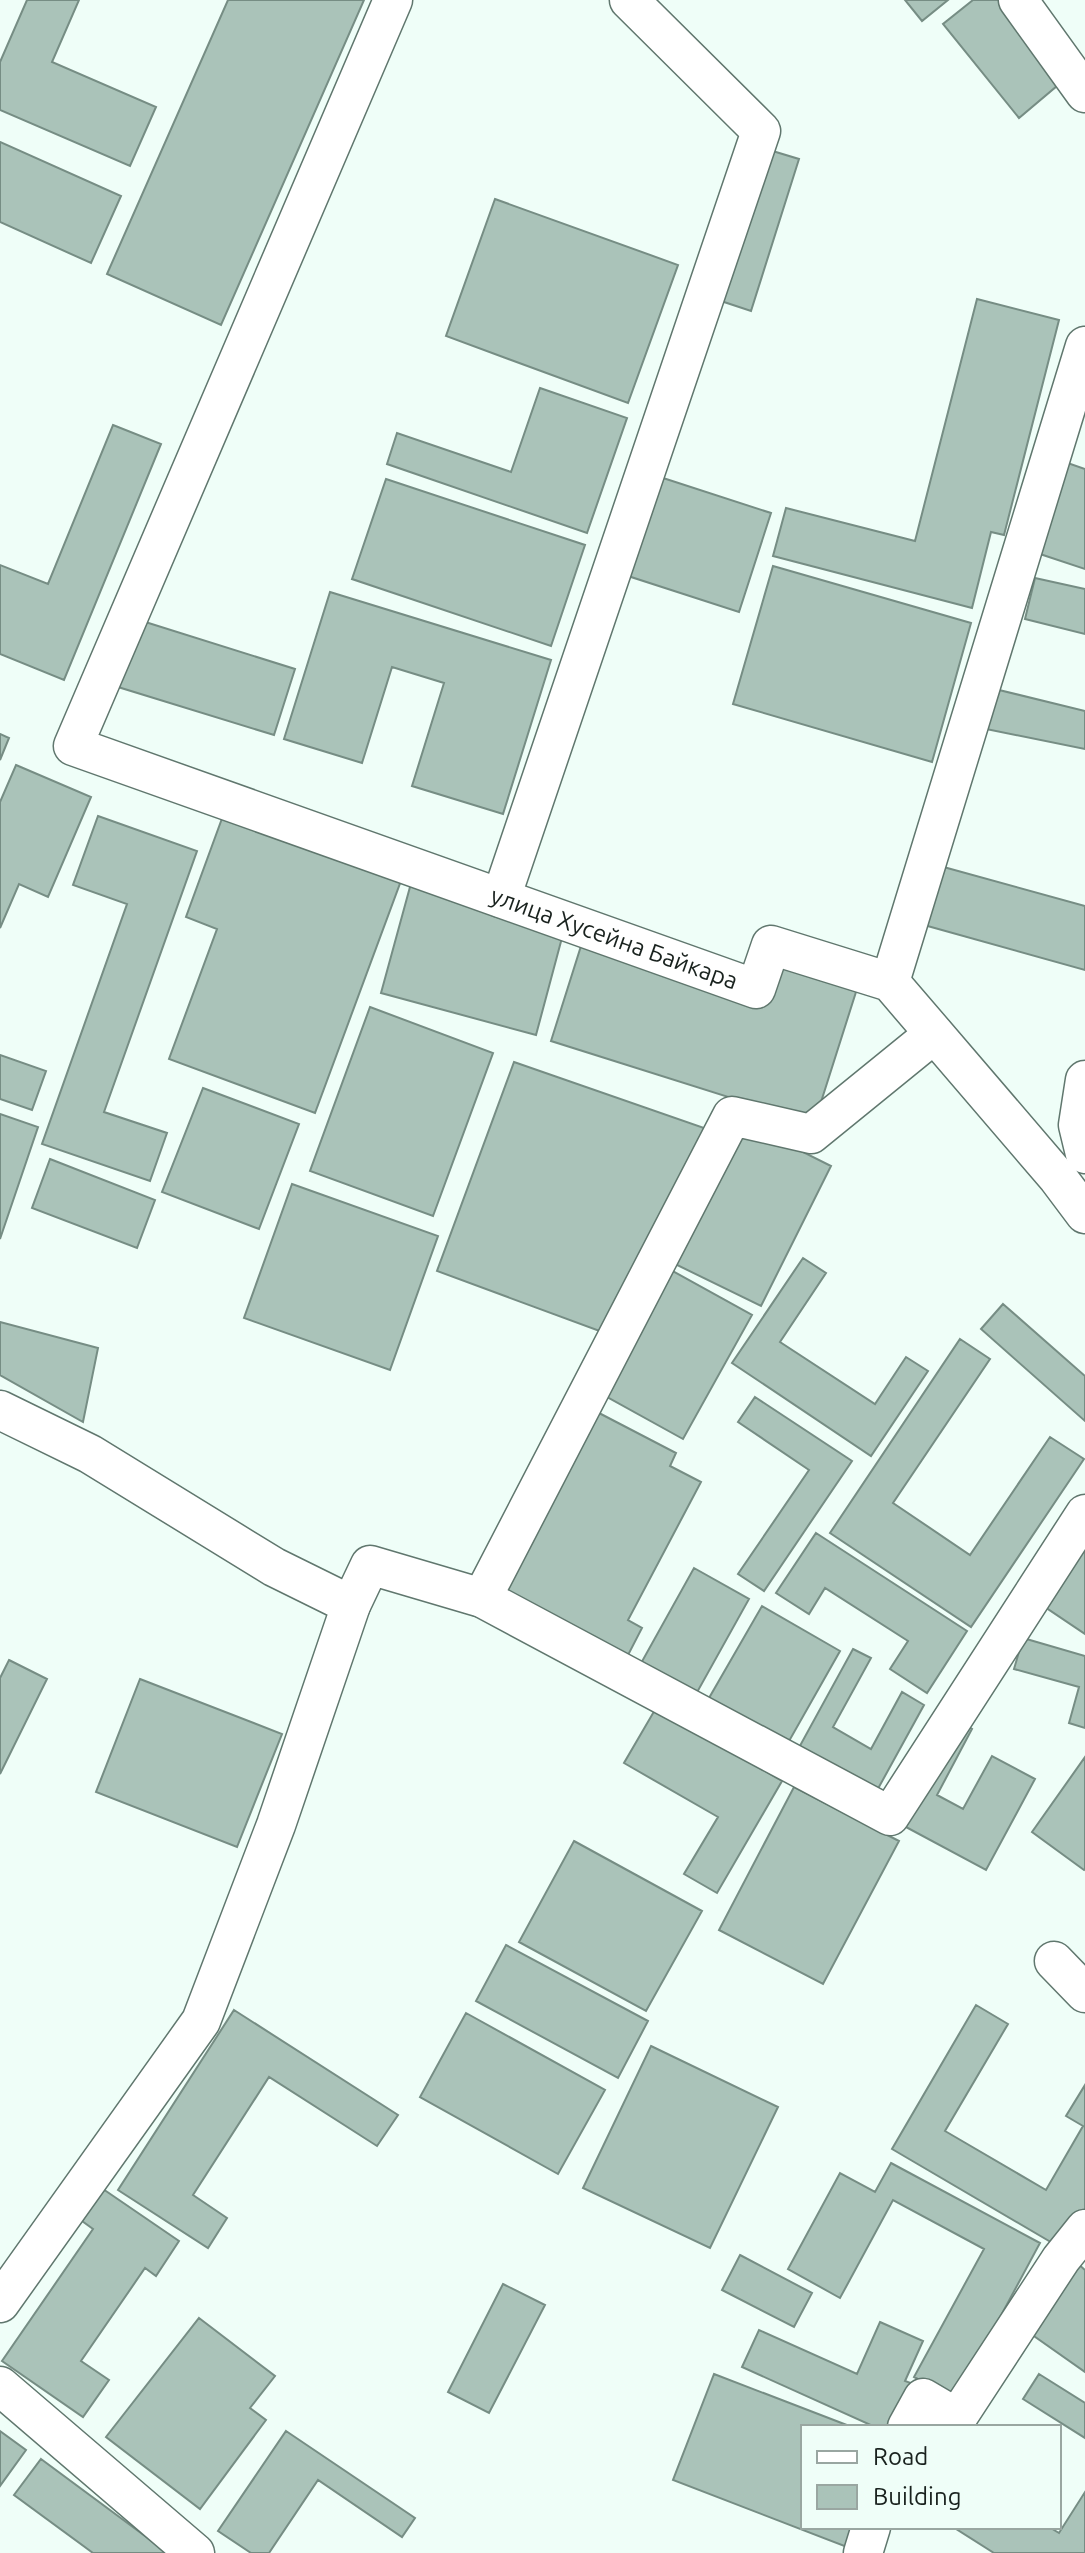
<svg xmlns="http://www.w3.org/2000/svg" width="1085" height="2553" font-family="Ubuntu,sans-serif">
<style>
.building{fill:#aac3b9;stroke:#768d84;stroke-width:2}
.lines{fill:none;stroke-linecap:round;stroke-linejoin:round}
.minor-casing{stroke:#60776e;stroke-width:41}
.minor{stroke:#fff;stroke-width:38}
.labels{text-anchor:middle;stroke-width:8;stroke-linejoin:round;paint-order:stroke}
.street-label{font-size:24px;fill:#19221e;stroke:#effef8}
</style>
<rect width="100%" height="100%" fill="#effef8"/>
<path class="building" d="M27,0H79L52,62L156,107L130,166L0,110V62Z
M228,0H364L221,325L107,274Z
M905,0H948L922,21Z
M973,0H999L1064,80L1019,118L943,24Z
M0,142L121,196L91,263L0,222Z
M766,149L799,159L751,311L718,300Z
M495,199L678,265L628,403L446,336Z
M977,299L1059,320L1004,535L991,532L972,608L773,556L786,508L915,541Z
M540,388L627,418L587,533L387,464L397,433L511,472Z
M113,425L161,444L64,680L0,654V565L48,584Z
M1059,460L1085,469V569L1028,550Z
M660,477L771,513L739,612L628,576Z
M386,479L585,545L551,646L352,579Z
M773,566L971,623L932,762L733,704Z
M1035,578L1085,589V634L1025,619Z
M330,592L551,660L503,814L412,786L444,683L392,667L362,763L284,739Z
M139,620L295,669L274,735L118,687Z
M995,689L1085,711V749L986,729Z
M0,734L9,738L0,760Z
M16,765L91,797L48,897L19,884L0,928V802Z
M224,813L402,878L315,1113L169,1059L217,929L186,917Z
M98,816L197,851L104,1112L167,1133L150,1181L42,1144L127,904L73,885Z
M940,866L1085,906V970L924,925Z
M413,876L567,919L536,1035L381,993Z
M587,927L752,978L764,939L863,970L814,1124L551,1041Z
M370,1007L493,1053L433,1216L310,1171Z
M0,1055L46,1071L32,1110L0,1099Z
M514,1062L707,1129L605,1333L437,1271Z
M203,1088L299,1124L259,1229L162,1192Z
M0,1114L38,1127L0,1239Z
M741,1121L831,1166L761,1306L671,1262Z
M50,1159L155,1200L137,1248L32,1208Z
M292,1184L438,1236L390,1370L244,1318Z
M803,1258L826,1273L780,1342L875,1404L906,1357L928,1371L871,1456L732,1363Z
M669,1269L752,1315L683,1439L600,1393Z
M1003,1304L1085,1376V1421L981,1329Z
M0,1322L98,1348L83,1422L0,1375Z
M960,1339L990,1359L893,1503L970,1555L1050,1437L1084,1459L971,1627L830,1533Z
M755,1397L852,1461L764,1591L738,1574L809,1470L738,1422Z
M599,1413L676,1453L670,1466L701,1482L628,1620L642,1628L626,1659L504,1595Z
M816,1533L967,1631L927,1693L890,1669L908,1641L825,1588L809,1614L776,1593Z
M1085,1548V1634L1036,1601Z
M694,1568L749,1599L695,1696L640,1665Z
M762,1606L840,1651L784,1750L705,1705Z
M1023,1638L1085,1656V1728L1069,1723L1079,1687L1014,1669Z
M853,1649L871,1658L833,1727L871,1749L902,1692L924,1705L874,1796L796,1753Z
M9,1660L47,1679L0,1774V1678Z
M140,1679L282,1734L237,1847L96,1792Z
M656,1708L782,1781L717,1893L684,1874L718,1817L624,1763Z
M947,1715L972,1729L937,1795L963,1809L992,1756L1035,1779L986,1870L891,1819Z
M1085,1757V1869L1084,1870L1032,1832Z
M794,1787L899,1841L823,1984L719,1930Z
M574,1841L702,1911L646,2011L519,1942Z
M506,1945L648,2021L618,2078L476,2001Z
M976,2005L1008,2024L945,2131L1046,2190L1083,2126L1066,2116L1085,2085V2219L1066,2251L892,2149Z
M234,2010L398,2115L377,2146L269,2077L193,2195L227,2218L208,2248L118,2190Z
M466,2013L605,2090L558,2174L420,2097Z
M651,2046L778,2107L710,2248L583,2188Z
M891,2163L1040,2243L956,2399L914,2377L984,2249L893,2200L840,2298L788,2269L840,2173L875,2192Z
M103,2189L179,2241L156,2276L145,2268L81,2361L109,2380L83,2417L2,2361L93,2229L82,2221Z
M740,2255L812,2293L794,2327L722,2290Z
M1076,2262L1085,2270V2372L1031,2334Z
M503,2284L545,2305L489,2413L448,2392Z
M199,2318L275,2376L250,2408L266,2420L200,2509L106,2437Z
M880,2322L923,2341L905,2381L916,2385L897,2427H875L742,2367L759,2330L857,2374Z
M714,2374L852,2427H803V2527H855L847,2547L673,2480Z
M1039,2374L1085,2403V2438L1023,2399Z
M0,2431L26,2450L0,2486Z
M286,2431L415,2518L402,2537L318,2480L269,2553H251L218,2531Z
M41,2459L168,2553H93L14,2495Z
M1085,2492V2553H994L953,2527H1049L1059,2533Z"/>
<g class="lines">
<defs>
<g id="minor">
<path id="s1" d="M393,0L73,746L756,989L771,945L890,982L1058,1178L1085,1214"/>
<path d="M1018,0L1085,93"/>
<path d="M501,898L761,131L629,0"/>
<path d="M890,982L1085,346"/>
<path d="M1085,1080L1078,1125L1085,1154"/>
<path d="M0,1410L90,1454L274,1567L351,1605"/>
<path d="M482,1598L732,1116L811,1134L934,1034"/>
<path d="M1054,1961L1085,1993"/>
<path d="M0,2303L201,2021L276,1825L351,1605L370,1565L482,1598L890,1816L1085,1514"/>
<path d="M0,2386L195,2553"/>
<path d="M907,2427L923,2398L957,2418L1061,2259L1085,2229"/>
<path d="M863,2553L871,2527"/>
</g>
</defs>
<use href="#minor" class="minor-casing"/>
<use href="#minor" class="minor"/>
</g>
<g class="labels">
<g class="street-label">
<text dy="8" stroke="none"><textPath href="#s1" startOffset="1386">улица Хусейна Байкара</textPath></text>
</g>
</g>
<rect x="801" y="2425" width="260" height="104" fill="#effef8" stroke="#99a6a1" stroke-width="2"/>
<rect x="817" y="2451" width="40" height="12" fill="#ffffff" stroke="#99a6a1" stroke-width="2"/>
<text x="873" y="2465" font-size="24" fill="#19221e">Road</text>
<rect x="817" y="2485" width="40" height="24" fill="#aac3b9" stroke="#99a6a1" stroke-width="2"/>
<text x="873" y="2505" font-size="24" fill="#19221e">Building</text>
</svg>
